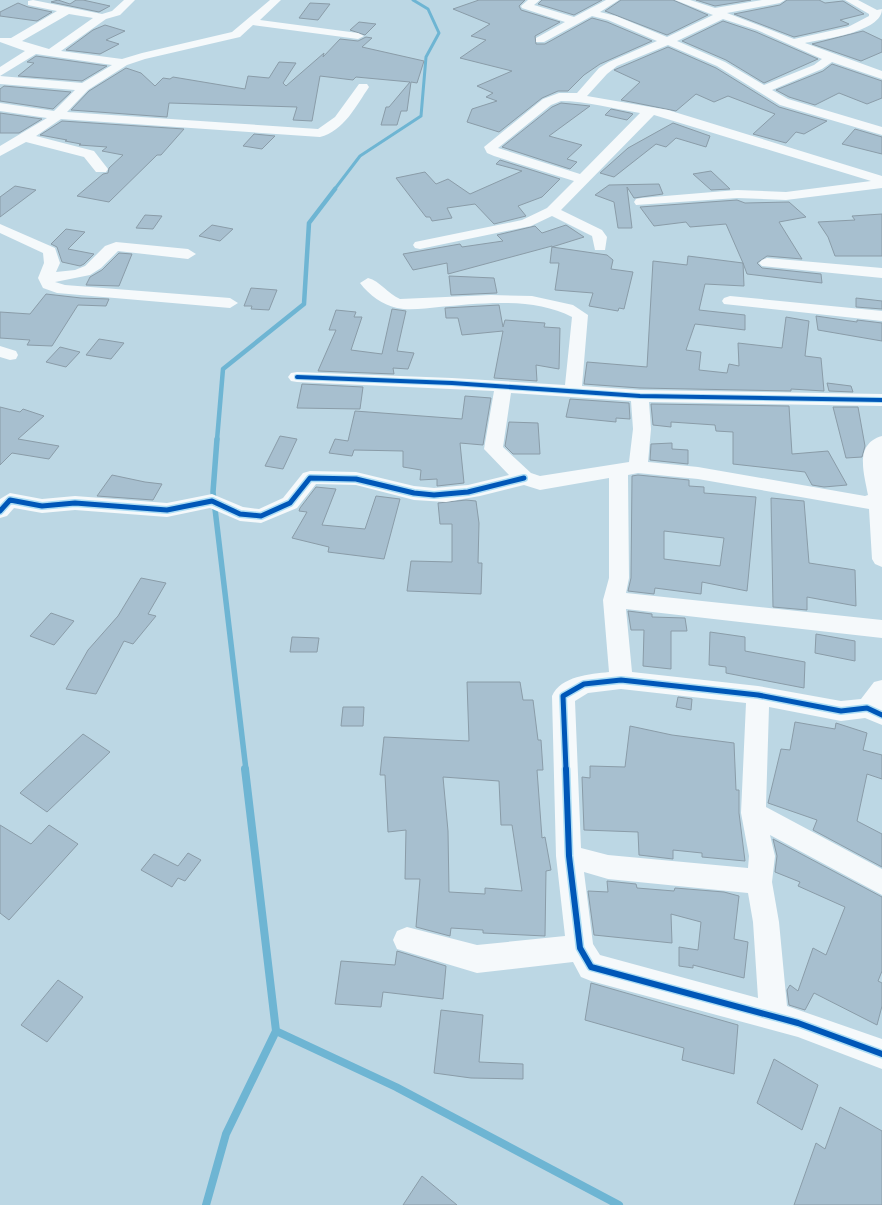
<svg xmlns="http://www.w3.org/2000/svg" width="882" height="1205" font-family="'Roboto Condensed',sans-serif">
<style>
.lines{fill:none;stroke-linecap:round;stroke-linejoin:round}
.stream-far3{stroke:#6eb5d3;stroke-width:3}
.stream-far2{stroke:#6eb5d3;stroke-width:4.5}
.stream-far1{stroke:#6eb5d3;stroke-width:5.5}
.stream{stroke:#6eb5d3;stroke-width:8}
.building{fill:#a7bfcf;stroke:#8a9ca8;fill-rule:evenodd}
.minor{fill:#f5f9fb;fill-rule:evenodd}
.cycleway-far2-casing{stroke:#acddf4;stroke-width:6}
.cycleway-far1-casing{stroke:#acddf4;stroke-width:8}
.cycleway-casing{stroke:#acddf4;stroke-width:9}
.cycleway-far2{stroke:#0057b8;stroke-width:4}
.cycleway-far1{stroke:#0057b8;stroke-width:5}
.cycleway{stroke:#0057b8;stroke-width:6}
</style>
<rect width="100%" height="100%" fill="#bcd7e4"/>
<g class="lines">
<path class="stream-far3" d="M334,190L360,156L421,116L426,57L439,33L428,9L413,0"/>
<path class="stream-far2" d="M217,440L223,369L304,304L309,223L335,189"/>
<path class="stream-far1" d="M217,439L213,492L246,770"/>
<path class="stream" d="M276,1031L396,1087L619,1205
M206,1205L226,1134L276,1031L245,769"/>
</g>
<path class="building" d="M58,0L70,4L76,0H83L110,6L99,12L51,2Z
M479,0H525L519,6L521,10L560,22L535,36L536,44H545L592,18L607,22L652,41L600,64L584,75L568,91H558L542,98L499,132L467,122L472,109L497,101L486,97L493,93L477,86L512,71L460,58L486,40L471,36L490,24L453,9Z
M542,0H602L574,15L538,4Z
M621,0H673L708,15L667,35L605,11Z
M696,0H751L715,6Z
M787,0H819L825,3L843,1L864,14L840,20L849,24L847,25L794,37L734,14L780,5Z
M18,3L28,7L52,12L37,21L0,16V12Z
M310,3L330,4L318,20L299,18Z
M723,21L756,32L818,59L764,83L726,60L682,41Z
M359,22L376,24L365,35L350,30Z
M105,25L125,31L106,40L119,44L100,54L66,50L93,30Z
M863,31L882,40V52L861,61L812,44Z
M366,37L372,38L362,47L424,61L417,83L411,82L407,111H401L397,125H381L386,107H389L410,82L356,77L353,80L320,76L312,121L293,120L297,107L169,103L167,117L71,110L89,91L126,68L141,73L155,86L163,78L170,79L173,77L245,89L248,76L269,78L279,62L296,63L283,83L286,86L324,53L323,57L340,39L358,41Z
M668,47L716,68L779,107L827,121L804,134L796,132L786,143L753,134L775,114L728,96L714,102L696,94L676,111L621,100L640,82L614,70Z
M36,56L107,66L82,81L18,76L34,63L27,62Z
M832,64L882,81V98L867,104L839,93L815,105L789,97L776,90L823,71Z
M4,86L71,92L53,109L0,101V89Z
M561,103L590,106L549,136L582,145L567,159L577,162L570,169L502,147L552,107Z
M611,109L630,113L633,114L627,120L605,115Z
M0,113L42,119L19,133H0Z
M62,121L184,129L161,155H157L109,202L77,196L103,174L108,173L109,168L123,155L102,151L107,147L79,145L81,144L65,141L67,140L40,135Z
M673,123L710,136L706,147L676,138L666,147L656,144L614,177L600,173L628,148Z
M855,129L882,137V154L842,144Z
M254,134L275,136L262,149L243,146Z
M500,160L560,179L542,197L518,206L526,216L494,224L475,204L447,208L452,218L432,221L430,217H426L396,178L425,172L436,184L448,179L470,194L522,171L496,164Z
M711,171L730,189L711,190L693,174Z
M659,184L663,194L634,198L627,187L632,228H618L614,202L595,195L609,185Z
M15,186L36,190L0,217V197Z
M737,200L745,203L789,202L806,217L779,222L802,259L767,256L757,263L762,268L821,274L822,283L747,274L743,263L744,286L705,284L699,310L745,315V330L695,324L686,350L701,352L699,370L727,373L729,364L739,366L738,343L782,348L786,317L809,321L805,356L821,358L824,391L791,389V391L640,388L584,384L587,362L647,367L653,261L687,265L688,256L743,263L726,224L690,227L686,222L654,226L640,207Z
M882,214V256H835L828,237L818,222L855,220L852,216Z
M145,215L162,216L153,229L136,228Z
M212,225L233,229L220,241L199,236Z
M566,225L584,237L552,247L607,255L613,260L611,269L633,272L624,309L619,308L618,311L589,306L593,293L555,290L559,263H550L552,246L448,274L447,263L413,270L403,254L460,244L462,247L503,241L497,235L535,226L542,233Z
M66,229L85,232L68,249L94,254L84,264L80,266L62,262L57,247L51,244Z
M119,253L132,254L119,286L86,285L90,277L102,270Z
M449,276L494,278L497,293L451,295Z
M251,288L277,290L269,310L251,309L252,306H244Z
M46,294L81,298L109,299L106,306L78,305L52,346L27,345L30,340L0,338V312L30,314Z
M856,298L882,301V309L856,307Z
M499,305L503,327L505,320L545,323L544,327L560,328L559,369L536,365L537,381L494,378L503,331L462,335L458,318H446L445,308Z
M392,309L406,311L397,351L414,353L408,369L393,368L394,374L318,371L336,330H329L336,310L356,312L354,317H362L351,350L382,354Z
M816,316L857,322V320L882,323V341L818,330Z
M99,339L124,343L111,359L86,355Z
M60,347L80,352L66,367L46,362Z
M827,383L851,386L853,392L829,391Z
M302,384L363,387L360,409L297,408Z
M465,396L491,398L483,445L460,443L464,483L437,486V479L420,480L421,470L403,467V451L354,450L352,456L329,453L335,439L348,441L355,411L462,419Z
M570,399L629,403L630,419L616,418V422L566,417Z
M651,404L789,406L792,454L828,451L847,485L824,487L812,485L805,472L733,464V432L716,431L715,425L671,422V427L653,425Z
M0,407L20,412L23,409L44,416L18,439L59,446L49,459L12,453L0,465Z
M833,407H858L865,446L862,457L846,458Z
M509,422L538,423L540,454H513L505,446Z
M280,436L297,439L283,469L265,466Z
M672,443V449L688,450V464L650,460L651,444Z
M112,475L145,482L162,484L153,500L97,496Z
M638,475L689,480V486L704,487V493L756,497L747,591L702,582L701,594L655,588L654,594L628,591L631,578L632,476ZM664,531L724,538L720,566L664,559Z
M316,487L336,489L322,525L365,529L376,496L400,499L384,559L328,552L329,547L292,538L307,512L299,511L300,508Z
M771,498L804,501L809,563L855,570L856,606L807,597V610L773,607Z
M466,500L476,501L479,523L478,563H482L481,594L407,591L411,561L452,562V524H440L438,503Z
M141,578L166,583L148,614L156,616L133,644L124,641L96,694L66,689L88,650L118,616Z
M628,611L652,614V617L685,618L687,631H671V669L643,666L644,630H631Z
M51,613L74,621L54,645L30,636Z
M710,632L745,637V651L805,662L804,688L726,673V667L709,665Z
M816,634L855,641V661L815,653Z
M292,637L319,638L317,652H290Z
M467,682H520L523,700H533L538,740H541L543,770H537L542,838L545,837L551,870L546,871L545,936L483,933V930L451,928L450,936L416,927L420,879H405L406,830L388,832L385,775H380L384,737L469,741ZM443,777L499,781L501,825H512L522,891L485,888V894L449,892L448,831Z
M678,697L692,699L691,710L676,707Z
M343,707H364L363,726H341Z
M795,722L835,729L836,723L867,733L863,750L882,755V779L867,774L857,821L882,834V867L813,830L817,820L768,803L781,749L790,750Z
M630,726L672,735L734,743L736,790H739V813L745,861L702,857V853L673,850V859L639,855L638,832L584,830L582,777L590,778V766L625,767Z
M83,734L110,752L47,812L20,793Z
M0,825L31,844L49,825L78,844L9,920L0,913Z
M773,839L882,897V971L878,981L882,983V1006L877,1025L814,993L805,1010L789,1005L787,990L790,985L798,991L813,948L826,955L845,907L798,886L800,882L775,872L777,856Z
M188,853L201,860L185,881L178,878L172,887L141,870L154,854L178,866Z
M607,881L636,884L637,888L674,891L675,888L724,892L739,896L734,939L748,942L744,978L693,965V968L679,966V947L698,950L701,922L671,914L672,943L594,935L588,891L608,892Z
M397,951L446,966L443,999L383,992L381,1007L335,1004L341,961L395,965Z
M58,980L83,997L47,1042L21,1025Z
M591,983L738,1025L734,1074L682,1060L684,1048L585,1020Z
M441,1010L483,1015L479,1062L523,1064V1079L471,1078L434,1073Z
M774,1059L818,1085L802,1130L757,1103Z
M840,1107L882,1131V1205H794L816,1143L825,1149Z
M422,1176L457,1205H403Z"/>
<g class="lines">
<path class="minor" d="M33,0L102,14L112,11L124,0H135L120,15L106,19L61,51L122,59L142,53L232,32L270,0H281L260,20L358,33L364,36L358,39L253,25L240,37L145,59L127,65L88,90L67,112L318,129L335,117L359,84H367L369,87C356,106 344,131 320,137L61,119L36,136L94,151L108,169L106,172H96L84,157L26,142L0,156V146L47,118L0,111V103L54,111L75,90L0,84V76L82,83L112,65L36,54L0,76V67L25,51L0,42V38H11L57,11L28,5V1ZM69,14L93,18L49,49L22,41Z
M528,0H540L534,5L574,17L606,0H619L600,12L616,16L667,37L713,15L675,0H690L715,8L762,0H785L780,3L727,13L794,39L848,27L869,16V14L845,0H858L877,10L882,9C882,32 824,39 805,43L882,71V79L832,62L822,69L772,90L788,99L882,127V135L780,105L717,66L668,45L617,66L607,74L587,96L668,110L882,176V188L786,200L737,198L636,205L634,202L636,199L641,198L737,190L786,192L871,181L654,115L561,210L602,230L607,237L605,250H595L592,236L552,216L531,226L420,249L415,248L413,245L415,242L522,220L547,208L574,181L494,156L487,153L484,147L543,99L559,93H577L599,68L609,62L657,41L608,20L592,16L544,42H536V38L565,22L522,8L521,6ZM723,19L757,30L822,59L814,65L764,85L725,62L677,41ZM561,101C585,101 615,109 640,113L580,174L498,148L551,105Z
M0,224L55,248L60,263L56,272L75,270L85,266L105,246L116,242L188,249L196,254L188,259L118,251L101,268L90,275L55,282L65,285L230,298L238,303L230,308L57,293L43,288L38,278L44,263L43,253L0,233Z
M767,258L882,268V278L762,266L759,263L762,260Z
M368,278C380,281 388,294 400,299L491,295L532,296L573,305L588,315L582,386L640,390L882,394V406L649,402L651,429L648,462L698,467L865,496L868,495C864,473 854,444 882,436V567L875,564L872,559L869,509L698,479L638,473L628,475L629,578L626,593L882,620V638L626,609L632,672L758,686L841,701L861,699L874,682L882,680V725L865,718L841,721L769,707L766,807L882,869V895L770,835L775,856L772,882L779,922L787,1006L882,1039V1069L798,1037L591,981L581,977L573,962L477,973L397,949L393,940L397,931L407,927L477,945L565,936L556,856L552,696C561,676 590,674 609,672L603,600L609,578V478L540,490L524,485L480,496L446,502L414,500L356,485L316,484L297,508L261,523L240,521L210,508L167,517L75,510L42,513L14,508L7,516L0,518V499L10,493L42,499L75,496L167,503L212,494L243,507L259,509L283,498L303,473L310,471L356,472L414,486L434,488L468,485L509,475L484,449L494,391L297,382L291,381L288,377L291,373L297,372L452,378L565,385L572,317C534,297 481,303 439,307C426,308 411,311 397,308C383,305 369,295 360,283ZM511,393L631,401L633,429L629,462L540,476L531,473L503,447ZM621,689L746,703L741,813L749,856L748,868L608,855L581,848L575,701L588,693ZM584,872L608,879L748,893L753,922L758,998L600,955L593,944Z
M730,296L882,311V321L724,304L722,301L724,298Z
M0,346L16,351L18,355L16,359L10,360L0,357Z"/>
<defs>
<path id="cycleway-far2" d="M297,377L452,383L640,396L882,400"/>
<path id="cycleway-far1" d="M0,511L10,500L42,506L75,503L167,510L212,501L240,514L261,516L290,503L310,478L356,479L414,493L434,495L468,492L524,478
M566,770L563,696L584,684L621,680L758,695L841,711L867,708L882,715"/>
<path id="cycleway" d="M566,769L569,856L580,948L591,967L798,1023L882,1054"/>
</defs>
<use href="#cycleway-far2" class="cycleway-far2-casing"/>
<use href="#cycleway-far1" class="cycleway-far1-casing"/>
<use href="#cycleway" class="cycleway-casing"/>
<use href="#cycleway-far2" class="cycleway-far2"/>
<use href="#cycleway-far1" class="cycleway-far1"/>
<use href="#cycleway" class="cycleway"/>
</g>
</svg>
